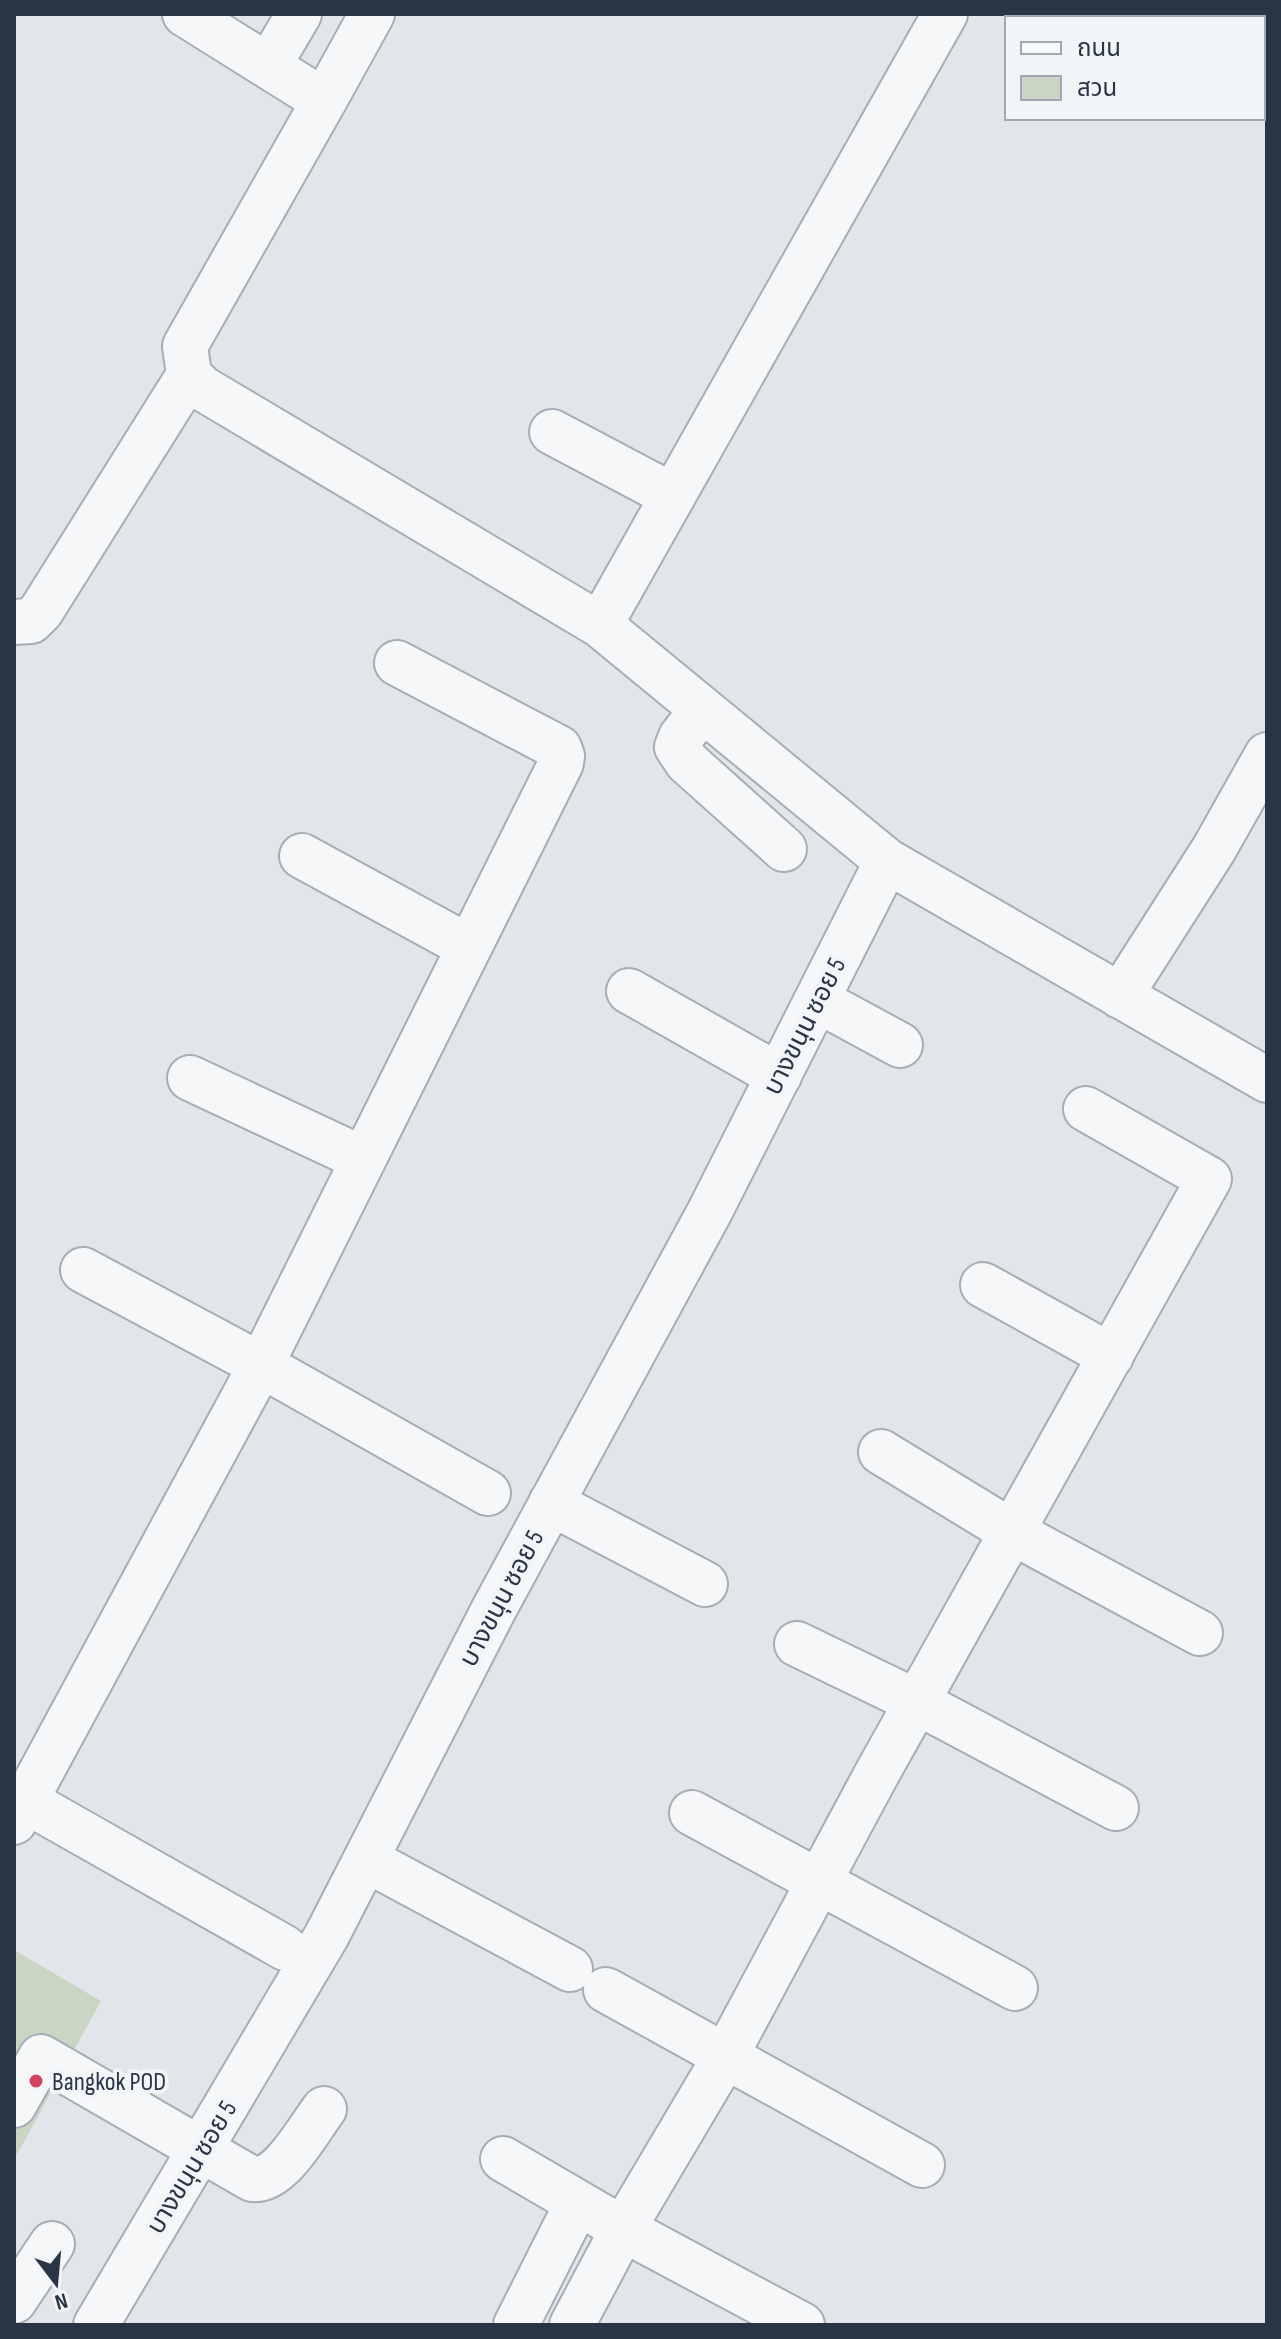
<svg xmlns="http://www.w3.org/2000/svg" width="1281" height="2339" font-family="'Sofia Sans Condensed','Noto Sans Thai',sans-serif">
<style>
.green{fill:#c9d6c3}
.lines{fill:none;stroke-linecap:round;stroke-linejoin:round}
.minor-casing{stroke:#a7adb6;stroke-width:48}
.minor{stroke:#f5f7f9;stroke-width:44}
.poi-dot{fill:#d64261;stroke:#f2f5f8;stroke-width:3}
.labels{text-anchor:middle;stroke-width:8;stroke-linejoin:round;paint-order:stroke}
.street-label{font-size:26px;fill:#293545;stroke:#f2f5f8}
.poi-label{font-size:26px;fill:#293545;stroke:#f2f5f8;text-anchor:start}
</style>
<rect width="100%" height="100%" fill="#e2e6eb"/>
<path class="green" d="M14,1950L101,2001L14,2160Z"/>
<g class="lines">
<defs>
<path id="minor" d="M185,14L324,101L185,346L189,375L202,388L600,625L887,861L1267,1080
M269,65L299,14
M324,101L372,14
M552,432L673,496
M14,622L31,621L41,611L189,375
M600,625L945,14
M702,710L681,737L677,747L687,762L784,849
M302,856L469,947
M629,991L779,1076
M1120,996L1214,849L1267,755
M817,1000L900,1045
M190,1078L363,1159
M83,1270L261,1365L488,1493
M983,1285L1111,1356
M881,1452L1012,1532L1200,1633
M551,1503L705,1584
M797,1644L917,1702L1116,1808
M26,1801L285,1948
M692,1813L1015,1988
M14,1822L261,1365L561,763L562,756L559,748L397,663
M367,1860L570,1969
M606,1990L922,2165
M14,2105L41,2057L252,2179C280,2183 308,2130 324,2109
M503,2159L623,2229L802,2325
M14,2301L52,2244
M96,2325L327,1935L494,1609L710,1211L887,861
M516,2325L577,2204
M572,2325L623,2229L725,2057L875,1777L1209,1179L1086,1109"/>
</defs>
<use href="#minor" class="minor-casing"/>
<use href="#minor" class="minor"/>
</g>
<circle class="poi-dot" cx="36" cy="2081" r="8"/>
<g class="labels">
<g class="street-label">
<text transform="translate(804 1026) rotate(-63)" y="9">บางขนุน ซอย 5</text>
<text transform="translate(501 1598) rotate(-62)" y="9">บางขนุน ซอย 5</text>
<text transform="translate(191 2167) rotate(-59)" y="9">บางขนุน ซอย 5</text>
</g>
<g class="poi-label">
<text x="52" y="2090">Bangkok POD</text>
</g>
</g>
<rect width="1281" height="2339" fill="none" stroke="#293545" stroke-width="32"/>
<rect x="1005" y="16" width="260" height="104" fill="#f2f5f8" stroke="#a2a8b0" stroke-width="2"/>
<rect x="1021" y="42" width="40" height="12" fill="#f5f7f9" stroke="#a2a8b0" stroke-width="2"/>
<text x="1077" y="56" font-size="24" fill="#293545">ถนน</text>
<rect x="1021" y="76" width="40" height="24" fill="#c9d6c3" stroke="#a2a8b0" stroke-width="2"/>
<text x="1077" y="96" font-size="24" fill="#293545">สวน</text>
<g transform="translate(56 2283) rotate(164)" stroke="#f2f5f8" stroke-width="6" paint-order="stroke">
<path d="M0-6L14 30L0 20L-14 30Z" fill="#293545"/>
<text y="-12" font-size="22" font-weight="bold" text-anchor="middle" fill="#293545">N</text>
</g>
</svg>
